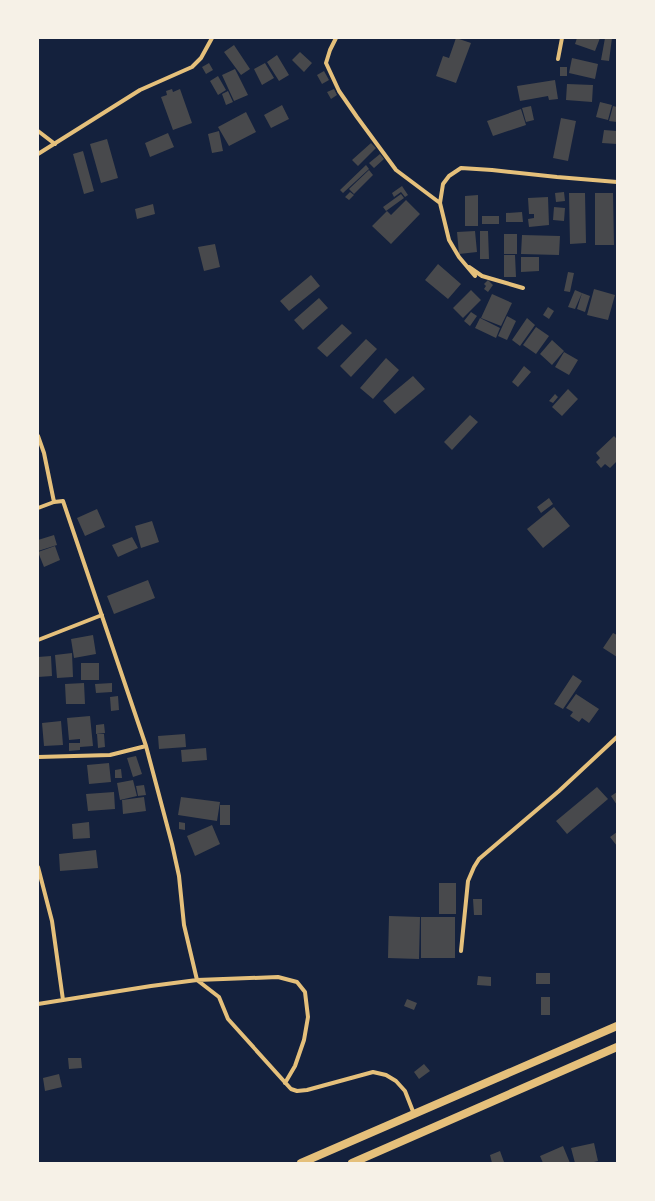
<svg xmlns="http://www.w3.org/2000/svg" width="655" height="1201" font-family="'Titillium Web',sans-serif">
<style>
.building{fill:#48494c}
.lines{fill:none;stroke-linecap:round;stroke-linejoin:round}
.minor{stroke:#e5c07b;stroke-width:4}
.trunk{stroke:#e5c07b;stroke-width:8}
</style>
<rect width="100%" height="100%" fill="#14213d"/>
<path class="building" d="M456,38L471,43L456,83L436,76L443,56L449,58Z
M577,38H600L595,51L575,44Z
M605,38H612L609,61L601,60Z
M234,45L250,69L241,75L224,52Z
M300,52L312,63L304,72L292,60Z
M277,55L289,75L279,81L267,62Z
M572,58L598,64L595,79L569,73Z
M209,63L213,70L206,74L202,67Z
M265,63L274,78L262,85L254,69Z
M560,67H567V76H560Z
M235,69L248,95L234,101L222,75Z
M324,71L329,80L322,84L317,75Z
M218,76L226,90L218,95L210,81Z
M555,80L558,99L549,100L548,96L520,101L517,86Z
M567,84L593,85L592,102L566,100Z
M172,89L173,92L180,89L192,123L173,130L161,97L167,95L166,91Z
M334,89L337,95L331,99L327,92Z
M228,91L233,102L226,105L222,94Z
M600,102L612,105L608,120L596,117Z
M282,105L289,119L271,128L264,115Z
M531,106L534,120L526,122L522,108Z
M613,106L617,107V122L609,121Z
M521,109L526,125L493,136L487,121Z
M246,112L256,132L229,146L218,127Z
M561,118L576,121L568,161L553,158Z
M604,130L617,131V144L602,143Z
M219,131L223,151L212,153L208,134Z
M168,133L174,147L150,157L145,143Z
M107,139L118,178L101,183L90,144Z
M371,143L376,148L358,166L352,160Z
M83,151L94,191L84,194L73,154Z
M380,154L384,159L374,168L369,163Z
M366,165L369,169L343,193L340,190Z
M369,170L373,175L354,194L349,189Z
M402,186L408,195L405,197L401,192L394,197L392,193Z
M350,192L354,195L349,200L345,197Z
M564,192L565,201L556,202L555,193Z
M569,193H585L586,243L570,244Z
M595,193H613L614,245H595Z
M401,194L404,198L386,211L383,207Z
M478,195V226H465V196Z
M548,197L549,225L529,227L528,219L534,218V214H529L528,198Z
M406,200L420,214L391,244L372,226L387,211L391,215Z
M153,204L155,214L137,219L135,209Z
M554,207L565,208L564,221L553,220Z
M522,212L523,222H506V213Z
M482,216H499V224H482Z
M475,231L477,252L459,254L457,232Z
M480,231H488L489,259H480Z
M504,234H517V254H504Z
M522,235L560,236L559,255L521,254Z
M215,244L220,267L204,271L198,247Z
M504,255H515L516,277H504Z
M521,257H539V271L521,272Z
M438,264L461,284L448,299L425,280Z
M568,272L574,273L570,292L564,291Z
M311,275L320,286L289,311L280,301Z
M488,280L493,285L488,292L484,289L486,286L484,284Z
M594,289L615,295L608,320L587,315Z
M471,290L481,300L463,318L453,308Z
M575,290L582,293L575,309L568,307Z
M582,293L590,296L585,312L577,309Z
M492,294L512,303L501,326L481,318Z
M319,298L328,308L303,330L294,320Z
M548,307L554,311L549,319L543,315Z
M471,312L477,316L470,326L464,321Z
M507,316L516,321L507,340L498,336Z
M480,318L500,328L496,338L475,328Z
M527,318L535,325L520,346L512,340Z
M342,324L352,333L327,357L317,348Z
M536,327L549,336L536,354L523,345Z
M366,339L377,349L351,377L340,366Z
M552,340L564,351L552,365L540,354Z
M564,352L578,360L569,375L555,367Z
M386,358L399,370L373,399L360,388Z
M524,366L531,372L518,387L512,382Z
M413,376L425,389L395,414L383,401Z
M568,389L578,399L562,416L552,407Z
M555,394L558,397L553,403L549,401Z
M470,415L478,422L452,450L444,442Z
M614,436L617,439V461L610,468L605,464L601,468L596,462L600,458L596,453Z
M549,498L553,504L541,513L537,507Z
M554,507L570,526L543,548L527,529Z
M97,509L105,527L85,536L77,518Z
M152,521L159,542L141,548L135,526Z
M54,535L57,545L38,551V540Z
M132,537L138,548L118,557L112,545Z
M55,546L60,560L44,567L38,552Z
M148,580L155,598L114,614L107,596Z
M613,633L617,635V657L603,648Z
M93,635L96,654L74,658L71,639Z
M72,653L73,677L57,678L55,655Z
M51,656L52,676L38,677V657Z
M81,663H99V680H81Z
M573,675L582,681L563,709L554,704Z
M84,683L85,704H66L65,684Z
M112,683V692L96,693L95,684Z
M576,694L599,709L589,723L582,718L579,722L570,716L573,712L566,708Z
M118,696L119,710L111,711L110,697Z
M90,716L93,746L80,747V750L69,751V743H80V739L69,740L67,718Z
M61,721L63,745L44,746L42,723Z
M104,724L105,733L96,734V725Z
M97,734H104L105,747L98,748Z
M185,734L186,747L159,749L158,736Z
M206,748L207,760L182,762L181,750Z
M136,756L142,774L133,777L127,758Z
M109,763L111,782L89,784L87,765Z
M121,769L122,778H115V770Z
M133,780L137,796L120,800L117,783Z
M144,785L146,795L138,796L136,786Z
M597,787L608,799L567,834L556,821Z
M114,792L115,809L88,811L86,794Z
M617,792V805L611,796Z
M144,797L146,811L123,814L122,800Z
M181,797L220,802L217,821L178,815Z
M220,805H230V825H220Z
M89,822L90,838L73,839L72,824Z
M179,822L185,823V830L179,829Z
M212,825L220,844L195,856L187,836Z
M617,832V846L610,837Z
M96,850L98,868L60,871L59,854Z
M439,883H456V914H439Z
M473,899H482V915H474Z
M389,916L420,917L419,959L388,958Z
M421,917H455V958H421Z
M536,973H550V984H536Z
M478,976L491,977V986L477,985Z
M541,997H550V1015H541Z
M407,999L417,1003L414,1010L404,1006Z
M68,1058H81L82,1068L69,1069Z
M424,1064L430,1071L419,1079L414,1072Z
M59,1074L62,1087L45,1091L43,1078Z
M594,1143L598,1161L590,1163H575L571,1148Z
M563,1146L570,1163H543L540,1156Z
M500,1151L504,1162L492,1163L490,1155Z"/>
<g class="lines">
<path class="minor" d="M336,38L330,50L326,63L339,91L357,117L396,170L440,203
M558,59L562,38
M38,131L55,144
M38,154L140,90L192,67L201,58L212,38
M469,267L482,276L523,288
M475,276L459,257L449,240L440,203L443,184L449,176L461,168L492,170L557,177L617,182
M38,436L44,453L54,502
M38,508L54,502L63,501L146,746L172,844L179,876L184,925L197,980L219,997L228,1019L291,1089L297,1091L307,1090L373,1072L386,1075L396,1081L405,1091L414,1114
M38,640L102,615
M38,757L110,755L146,746
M38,867L52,921L63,1000
M461,951L468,881L474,867L479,859L559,791L617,737
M38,1004L151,986L197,980L278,977L297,982L305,992L308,1017L304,1040L295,1066L285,1083"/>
<path class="trunk" d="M301,1163L617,1026
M352,1163L617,1047"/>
</g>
<rect width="655" height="1201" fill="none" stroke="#f6f1e7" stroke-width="78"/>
</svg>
